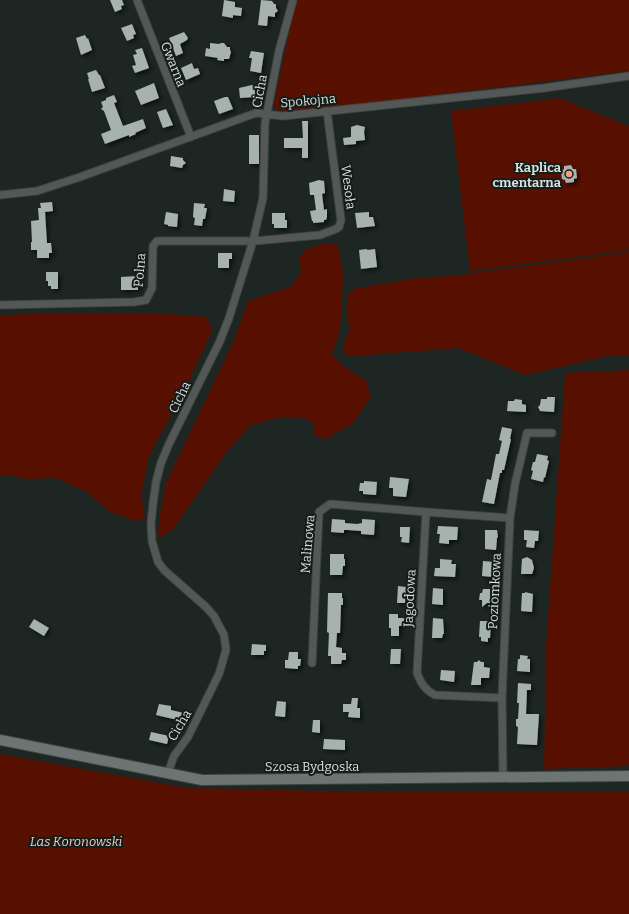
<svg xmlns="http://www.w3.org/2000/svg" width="629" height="914" font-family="Bitter,serif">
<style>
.green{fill:#581001}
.building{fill:#a6b2ad;filter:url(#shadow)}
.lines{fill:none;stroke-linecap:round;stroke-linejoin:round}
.minor-casing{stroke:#3b4440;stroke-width:9}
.secondary-casing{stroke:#3b4440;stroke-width:12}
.minor{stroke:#535856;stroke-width:7}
.secondary{stroke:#6d7572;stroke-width:10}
.poi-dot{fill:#f49e89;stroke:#141d19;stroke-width:1.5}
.labels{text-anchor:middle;stroke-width:4;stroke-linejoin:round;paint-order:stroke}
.street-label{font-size:13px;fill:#d9dfdc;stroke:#141d19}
.poi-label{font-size:13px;font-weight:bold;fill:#d9dfdc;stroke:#141d19;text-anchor:end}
.park-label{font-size:13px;font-style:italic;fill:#fbc8bc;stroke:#141d19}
</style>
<defs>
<filter id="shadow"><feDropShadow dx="2.5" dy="2.5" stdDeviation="2" flood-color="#0009"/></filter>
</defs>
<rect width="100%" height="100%" fill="#1d2622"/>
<path class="green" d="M296,0H629V71L289,113L281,112L273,107Z
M559,98L629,126V250L470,271L451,111Z
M328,243L338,245L343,273L342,303L340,329L332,355L345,367L366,381L371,397L353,423L326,439L313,435V423L303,417H279L251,425L228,450L173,529L159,538L158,533L160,515L166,483L235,338L248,301L290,287L301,273L299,257L308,248Z
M629,252V356H607L525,375L459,348L354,356L343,354C342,344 346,338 350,329C346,314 345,306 349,292L358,288L415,278L458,275Z
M51,313H161L207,317L212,331L186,387L149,456L141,495L145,519L136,521L110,512L87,492L56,478L27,479L13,476H0V315Z
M629,370V766L544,769L546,647L565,373Z
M0,754L187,788L375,792H629V914H0Z"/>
<path class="building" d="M110,0H122L124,5L121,6L122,9L115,12Z
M224,0L235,2V7L242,8L241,16L233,15V18L222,16Z
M261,0L272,1L274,4H276V8L278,11L275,13V17L268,16L267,26L258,25Z
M132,24L136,34L133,35L134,38L127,41L121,28Z
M184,32L188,38L187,40L180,44L183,53L176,56L169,38Z
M85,35L87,39L88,38L92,50L81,55L76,38Z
M210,43L219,44L221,43H224L227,47H230V50L231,52L229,59H224V61L217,60L218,58L205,56L206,48L210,49Z
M142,48L149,68L135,73L132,66L136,65L133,55L137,54L135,50Z
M251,51L264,53L261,73L250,71L252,58H249Z
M192,63L194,69L198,68L200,74L186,80L181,68Z
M96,70L99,75H100L105,88L92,92L88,79H89L87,73Z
M154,83L159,98L141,105L135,91Z
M252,85L257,89L255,91V97L240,98L239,88Z
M114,95L117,102L114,103L123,126L143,119L146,128L135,133L136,134L129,137V135L105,144L101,134L111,130L104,111L101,109L103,107L101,102L106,100V98Z
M225,97H228L233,109L219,114L214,101Z
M166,109L173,125L163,128L157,112Z
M302,121H308V158H302V148H284V138H303Z
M357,125L365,127L364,132L365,140L356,141V144L344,145L343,138L351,137V127Z
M249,135H259V164H249Z
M171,156L183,158V160L186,163L183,165L182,168L170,166Z
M571,165L573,169H576L577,178L574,179V182L566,183L565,180L562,179L561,171L564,169V166Z
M319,180L324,181L325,193L322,194L324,210L327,209V217L326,220H324V222L313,223V221H312L310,211L316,210L314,195H310L309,183Z
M224,189L235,191L234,202L223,201Z
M52,202L53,211L45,212L47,243H51L52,253H49V258H37V250H31V242H32L31,221L39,220L38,208H41L40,203Z
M194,203L205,204L204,208H207L205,219H203L202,226L194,225L195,218L193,217Z
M166,212L178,214L177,227L168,226V225L164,224Z
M369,212V217H373L375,226L357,228L355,213Z
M272,213H285V220H287V228H274V224H272Z
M367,249V250L375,249L377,267L361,269L359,250Z
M218,253H232V259H229V268H218Z
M46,272H58V289H51V286H48V281H46Z
M138,276V290H121V277Z
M547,397H555L554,412L540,411L538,407L540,405L541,399H547Z
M515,399L522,400V404L526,405V412L507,411L508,401H514Z
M502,427L512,429L510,439H511L504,470H502V473H500L494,504L482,502L487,479L491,480L496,454H499L502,441L499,440Z
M537,454L548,456L547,460L549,461L545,478L544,477L543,482L531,479L533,471L531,470L533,462H535Z
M390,477L409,479L406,497L393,496V488H389Z
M364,481L377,482L376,495L363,494V491H359L360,483H364Z
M332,519L345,520V523L357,524L362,523V519L375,520L374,535L361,534V531L348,530H344V533L331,532Z
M438,526L458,527L457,540H449V544L439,543L440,534H437Z
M400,527H410L409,543L401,542L402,537H400Z
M485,530H497L498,537L497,538L496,550L485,549Z
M524,530L539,531L538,541H535L534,548L526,547L527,540H524Z
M330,554H344V559H345V566H343L342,575H330Z
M527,557L532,560L534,568L532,574H521L522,559Z
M440,559L452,560L451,564H456L455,577L434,576L435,568H440Z
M483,561L494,562L493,577L482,576Z
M398,586L406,587L405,603H397Z
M433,588L443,589V605L432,604Z
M483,589H490V593H492L491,603H487L482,607V600H479L480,593H482Z
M525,592L533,594L532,612L521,611L522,593H525Z
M328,593H342V598H343V605H341L340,633H337L336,647L342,648V653H346V660H342L341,664H331V656H328L329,633L327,632Z
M389,614H398V618H408L402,624V626H399V636H391V628H389Z
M433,618L443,619L444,634H443L442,638H432Z
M34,619L49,628L44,636L29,627Z
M480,621H491L490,638H488V642L481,641V637H479Z
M252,644L266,645V651H264V655H251Z
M391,649H401L400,664H390Z
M289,652H298V659H301L300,666H298V669L285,668V660H288Z
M520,655L528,656L527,659H530V672L517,671L518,659H520Z
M479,660L481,662H484V667L490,668L489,678H481V685H471L474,662H477Z
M441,670L455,671L454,682L440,680Z
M518,683L531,684V690H527L526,714H539L537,745L517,744L518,727L516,726V719H518L519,703H517Z
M352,698H358L357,708H360V718L348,717L349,712H343V704H351Z
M277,701L286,702L285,717L275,716Z
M159,704L171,706V710L184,713L182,721L156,715Z
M313,720H320V733L312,732Z
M151,732L169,736L167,744L149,740Z
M324,739L345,740V750L323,749Z"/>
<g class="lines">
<defs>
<path id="minor" d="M137,0L191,137
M0,195L37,191L80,177L256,113L283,116L544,88L629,76
M0,305L134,302L146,300L152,288L153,246L157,241H253L320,235L336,229L339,227L341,220L327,111
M312,663L319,512L330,504L426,512
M502,698L435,695C425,690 421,683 417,673L426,512L510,518
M168,773L174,756L188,737L219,674L226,650L224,635L214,616L206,607L164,570L158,562L152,541L151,524L153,504L156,482L161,463L169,444L220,341L229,318L253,241L263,198L265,123L279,51L293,0
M503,777L502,698L510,518L515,484L527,433H552"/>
<path id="secondary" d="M0,740L202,780L629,776"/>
</defs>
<use href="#minor" class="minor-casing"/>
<use href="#secondary" class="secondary-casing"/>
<use href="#minor" class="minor"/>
<use href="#secondary" class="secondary"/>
</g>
<circle class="poi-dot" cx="569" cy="174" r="4"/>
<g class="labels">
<g class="street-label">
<text transform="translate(174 64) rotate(68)" y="5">Gwarna</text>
<text transform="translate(259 91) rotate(-79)" y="5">Cicha</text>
<text transform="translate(308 100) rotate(-5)" y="5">Spokojna</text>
<text transform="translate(349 187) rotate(83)" y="5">Wesoła</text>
<text transform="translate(139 270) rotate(-85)" y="5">Polna</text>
<text transform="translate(179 397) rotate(-64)" y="5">Cicha</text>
<text transform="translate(307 544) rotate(-85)" y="5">Malinowa</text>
<text transform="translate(494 591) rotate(-87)" y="5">Poziomkowa</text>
<text transform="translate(409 598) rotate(-87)" y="5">Jagodowa</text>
<text transform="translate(179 725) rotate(-59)" y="5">Cicha</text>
<text x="312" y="771">Szosa Bydgoska</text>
</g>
<g class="poi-label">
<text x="561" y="172">Kaplica<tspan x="561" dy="15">cmentarna</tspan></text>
</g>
<g class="park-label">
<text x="76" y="846">Las Koronowski</text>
</g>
</g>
</svg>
